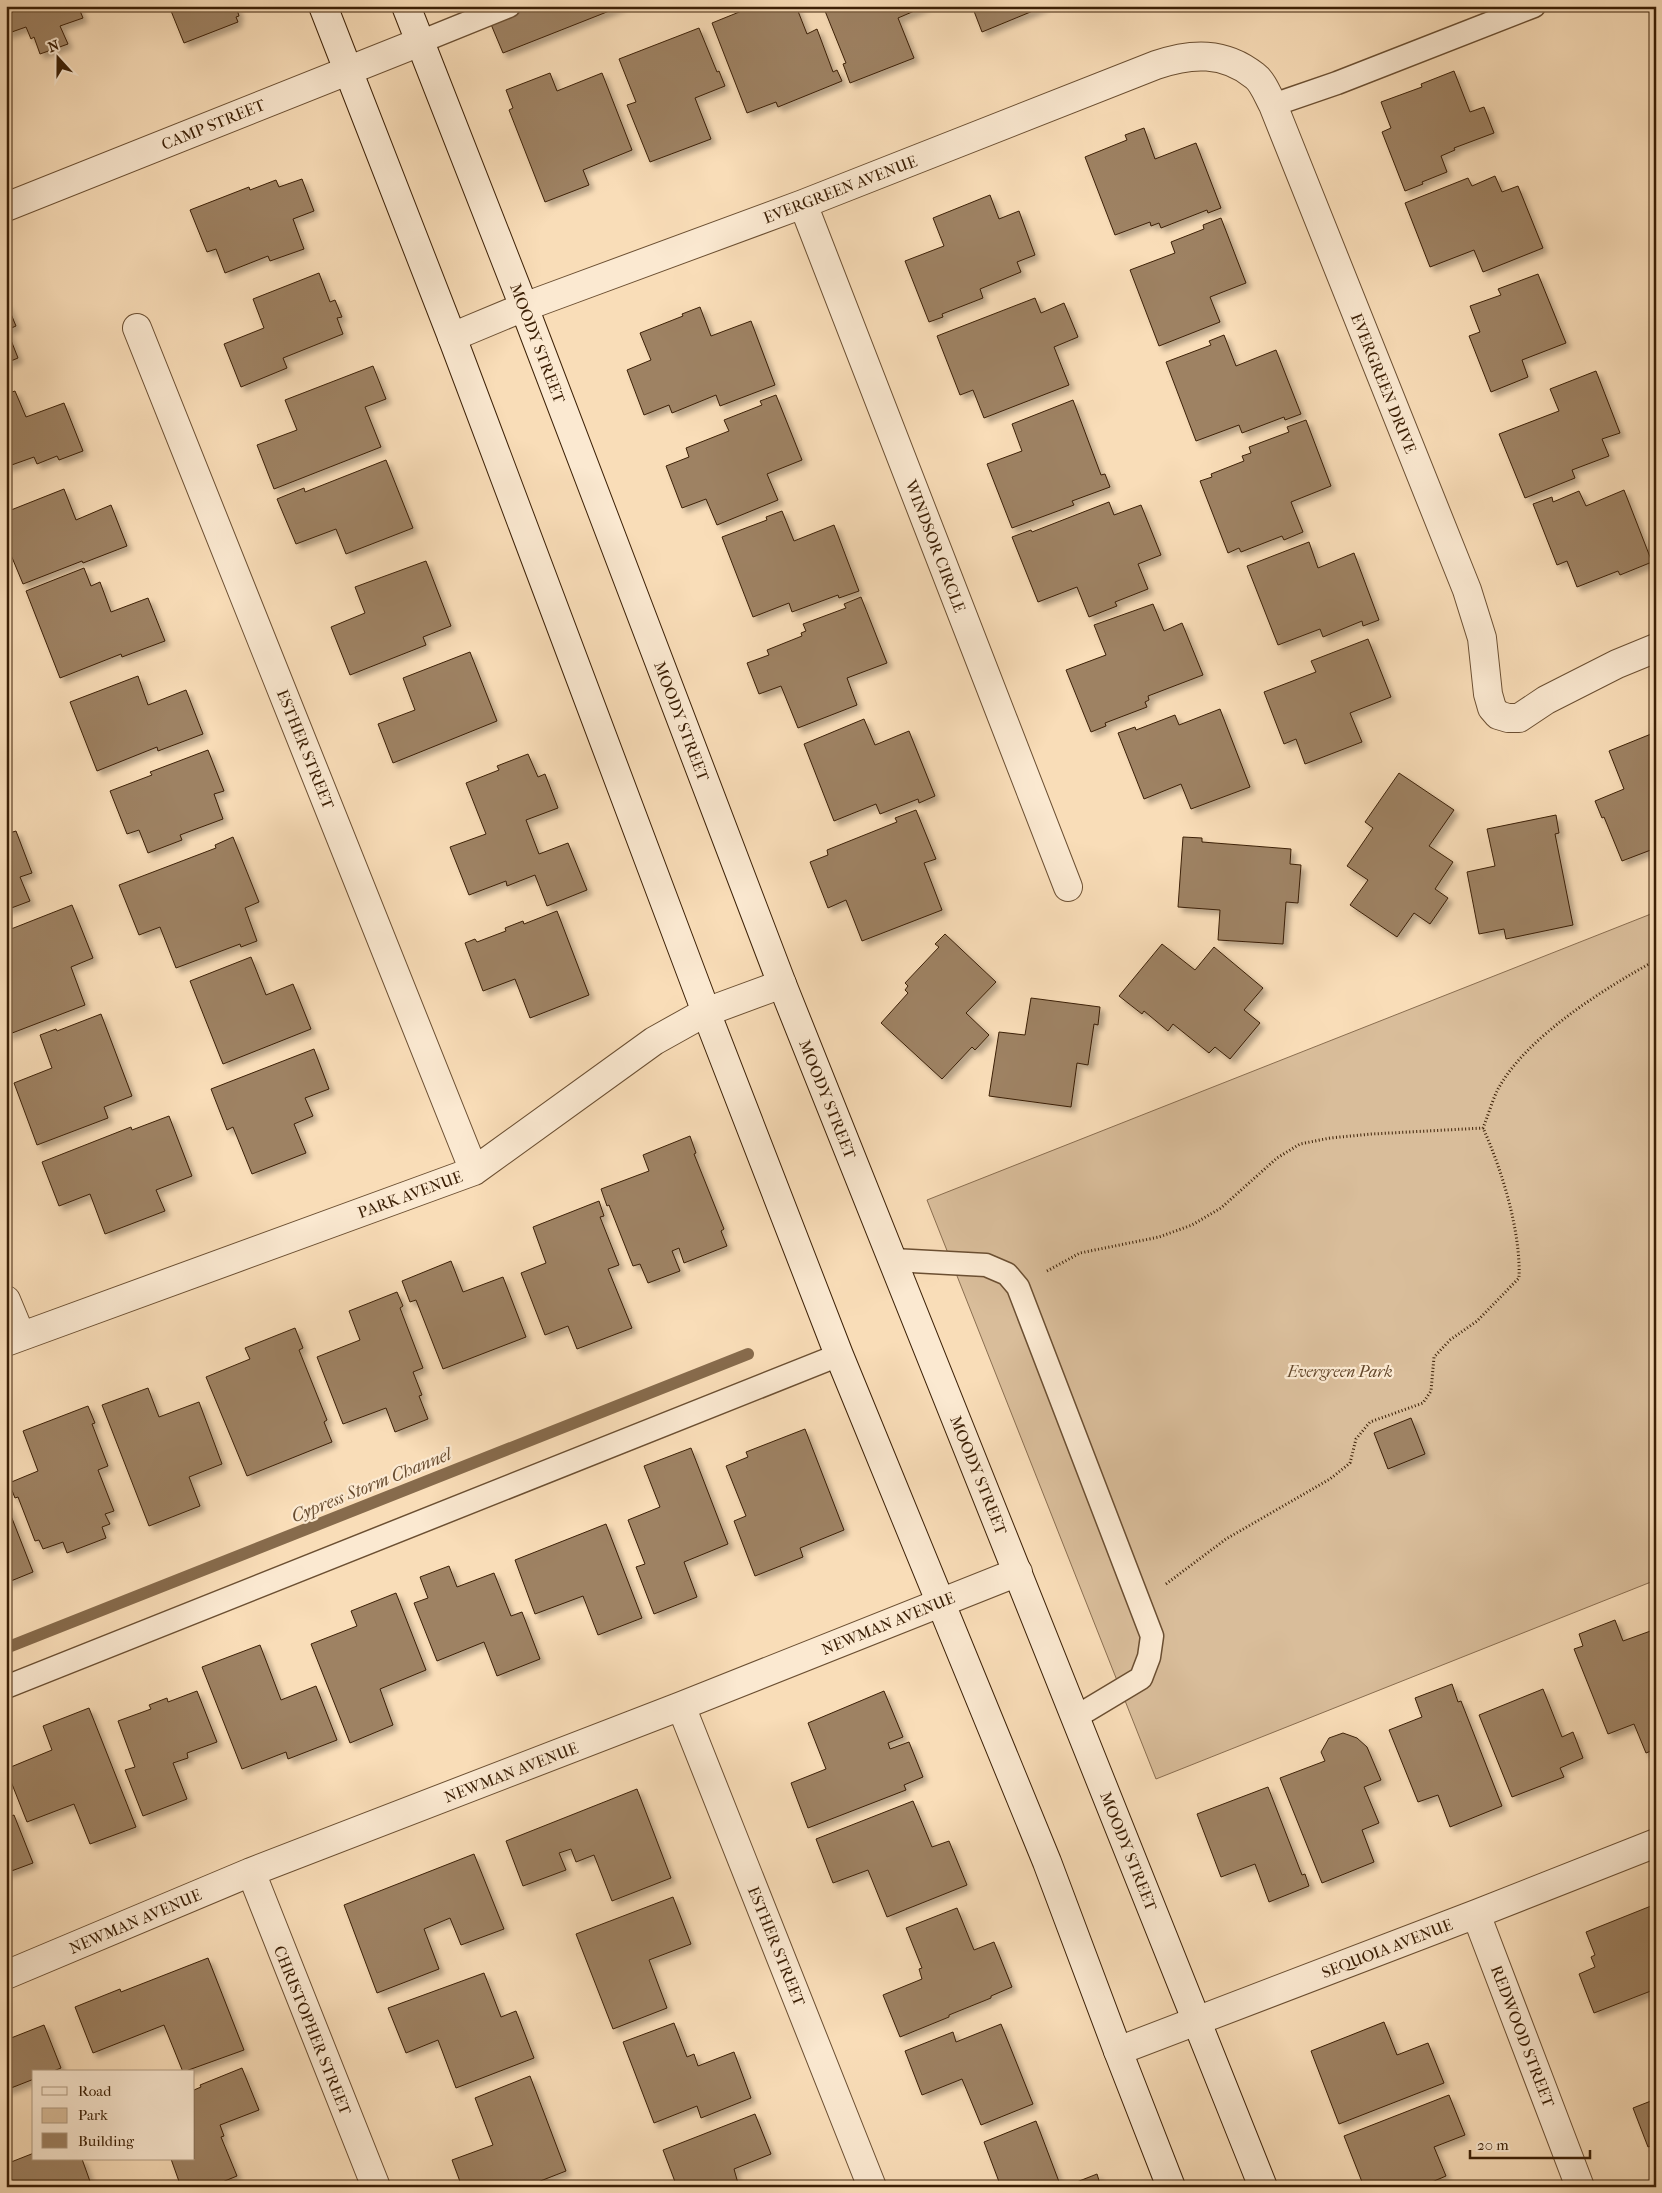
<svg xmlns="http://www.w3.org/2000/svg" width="1662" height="2193" font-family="'IM FELL French Canon',serif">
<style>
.green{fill:#d9bd9a;stroke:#8a6e50}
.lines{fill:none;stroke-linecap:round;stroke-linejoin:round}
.stream{stroke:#876b4c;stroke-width:12}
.building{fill:#9e8263;stroke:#3c2006;filter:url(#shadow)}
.service-casing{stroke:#6b4f32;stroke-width:25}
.minor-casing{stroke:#6b4f32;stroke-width:30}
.secondary-casing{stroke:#3c2006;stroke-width:30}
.path{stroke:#3c2006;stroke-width:3;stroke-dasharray:1 2.5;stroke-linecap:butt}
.service{stroke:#fbe9d1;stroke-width:22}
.minor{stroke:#fbe9d1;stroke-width:28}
.secondary{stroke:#fbe9d1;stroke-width:28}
.labels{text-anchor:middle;stroke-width:4.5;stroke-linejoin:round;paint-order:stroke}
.street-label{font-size:16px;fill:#3c2006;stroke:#fbe9d1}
.park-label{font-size:16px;font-style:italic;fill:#63472b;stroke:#fbe9d1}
.water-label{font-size:18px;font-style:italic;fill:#684c2f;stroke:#fbe9d1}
</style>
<defs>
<filter id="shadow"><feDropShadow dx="4.5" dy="4.5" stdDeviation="2.5" flood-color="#0004"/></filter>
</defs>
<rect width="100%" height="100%" fill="#f9ddb8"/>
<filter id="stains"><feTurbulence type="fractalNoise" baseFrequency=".004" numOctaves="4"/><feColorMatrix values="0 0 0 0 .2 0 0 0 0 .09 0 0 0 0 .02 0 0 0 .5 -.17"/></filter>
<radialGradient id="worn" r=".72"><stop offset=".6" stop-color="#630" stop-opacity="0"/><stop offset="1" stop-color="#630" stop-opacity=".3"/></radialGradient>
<path class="green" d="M1656,912V1580L1156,1779L927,1200Z"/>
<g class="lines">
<path class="stream" d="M6,1648L748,1354"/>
</g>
<path class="building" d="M6,6H78L83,18L60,26L68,44L40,54L34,37L31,39L26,27L6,34Z
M169,6H236L239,16L236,17L238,22L184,43Z
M531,6H622L503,53L490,22Z
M754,6H796L807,34L817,29L833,72L837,70L842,81L778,107L776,102L747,113L712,23Z
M823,6H926L898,18L914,58L850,83L843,64L846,63Z
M972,6H1045L982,32Z
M699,28L717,72L719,71L725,86L695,98L711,139L650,162L627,105L636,102L619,59Z
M1454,71L1470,112L1484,107L1494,133L1454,148L1455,150L1441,156L1447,172L1422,182L1423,184L1405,191L1382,132L1391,128L1381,102L1422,87L1421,84Z
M550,73L557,91L602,73L632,150L583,170L589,185L545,202L509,110L513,108L506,90Z
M1144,128L1155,159L1196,143L1221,208L1208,213L1207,210L1161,228L1159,223L1151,226L1150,222L1115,235L1085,157L1127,140L1125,135Z
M1495,176L1502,192L1518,186L1543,248L1483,272L1474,250L1430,267L1405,203L1468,178L1472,186Z
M302,179L314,211L293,219L304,249L270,261L268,256L225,273L216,249L207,252L190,210L249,187L250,190L276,180L279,187Z
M990,195L999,219L1019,211L1035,255L1017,262L1021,272L980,289L983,298L942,314L943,317L929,322L905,261L944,246L933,218Z
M1221,218L1246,283L1210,297L1220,322L1159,346L1130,270L1175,253L1171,242L1204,229L1203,225Z
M319,273L330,302L335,300L342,317L337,318L343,334L283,358L287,368L241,387L224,344L264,328L253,299Z
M1538,274L1566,343L1522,360L1528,377L1491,392L1469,336L1480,332L1470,306L1501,295L1498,289Z
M1035,298L1041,313L1064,303L1078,337L1054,347L1069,385L984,418L973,390L960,395L937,336Z
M6,302L16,326L7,330L18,358L6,363Z
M700,307L711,336L751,321L775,385L720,406L716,395L672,413L669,405L644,415L627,370L651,360L640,333L683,316L682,314Z
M1224,335L1236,366L1276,350L1301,414L1285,420L1284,417L1242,433L1239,425L1196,441L1166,362L1211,345L1209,341Z
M373,366L386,399L365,407L381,447L274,489L257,445L297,430L285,400Z
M1596,371L1620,433L1602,439L1609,456L1572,470L1575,478L1525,498L1499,434L1559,411L1550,389Z
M15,391L26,417L64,403L83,451L59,460L57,456L37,464L34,457L6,467V394Z
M776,395L802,460L767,474L778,500L717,525L706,499L682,508L666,466L689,457L686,448L729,431L724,420L762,405L760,401Z
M1073,400L1101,475L1105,474L1110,487L1072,501L1074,505L1012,528L987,464L1022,451L1012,424Z
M1306,420L1331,486L1291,502L1303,532L1284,540L1282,536L1241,552L1239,548L1228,553L1200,481L1212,477L1211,474L1244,461L1242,456L1251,453L1249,447L1289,432L1287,427Z
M386,460L413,528L346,554L336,529L296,544L277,499L304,488L305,492Z
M64,489L76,520L111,505L127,546L83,563L82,561L23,584L6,543V512Z
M1624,490L1652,562L1620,575L1618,571L1577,587L1567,561L1557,565L1533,504L1552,497L1553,502L1579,491L1586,506Z
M1109,502L1114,515L1141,505L1161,555L1138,564L1148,589L1115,602L1117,606L1089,617L1077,587L1038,602L1012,537L1031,530L1032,532Z
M782,511L794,541L834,525L859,591L839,598L838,595L792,612L789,603L753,617L722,537L767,520L766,517Z
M1309,542L1318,568L1354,553L1379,620L1363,626L1362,621L1323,637L1320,629L1278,645L1247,566Z
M426,561L451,626L423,637L426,645L350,675L331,627L365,613L355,587Z
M84,568L91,586L100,582L111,612L148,598L165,641L122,657L121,654L60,678L26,591Z
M861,597L887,663L847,678L857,705L798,728L781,686L759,694L747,663L769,655L767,650L802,636L801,633L806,631L803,624L846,608L844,604Z
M1153,604L1164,631L1182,623L1203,675L1148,696L1149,700L1145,702L1147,707L1105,723L1106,726L1091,732L1066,670L1106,655L1094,625Z
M1368,639L1391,697L1350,713L1362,742L1305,764L1296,739L1284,744L1264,692L1316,672L1311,661Z
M470,652L497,721L393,763L378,724L415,710L403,678Z
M138,676L148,705L186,690L203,734L158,751L157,747L97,771L70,702Z
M1220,709L1250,787L1191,809L1181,784L1144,799L1118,733L1135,727L1136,730L1175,715L1179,725Z
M864,719L875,745L909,731L935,796L919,803L918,799L880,814L876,804L834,821L804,744Z
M1656,732V848L1622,861L1604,817L1602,818L1595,801L1624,789L1609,751Z
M208,750L224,791L214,794L223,819L180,835L182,840L148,853L139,830L127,834L110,791L152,775L150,772Z
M528,754L538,777L545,774L558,808L526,820L539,854L568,843L587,890L547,906L535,875L507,886L506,881L469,895L450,847L486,834L466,783L499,770L497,766Z
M1399,773L1454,810L1429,846L1453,862L1435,889L1448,898L1430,924L1414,913L1397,937L1350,905L1368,880L1347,866L1373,828L1365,822Z
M916,810L936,859L924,863L942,910L862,941L846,900L828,908L810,862L828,855L827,850L897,822L895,818Z
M1556,815L1559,833L1555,834L1573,925L1506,939L1504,929L1479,934L1467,872L1495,866L1487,829Z
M16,831L32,873L20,877L30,901L6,910V834Z
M233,837L259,902L245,908L257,941L241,947L240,944L176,968L160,927L139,935L119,885L216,848L215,845Z
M1183,837L1202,838V842L1291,849L1290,864L1301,865L1298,903L1286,902L1283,944L1218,940L1220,910L1178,907Z
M72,905L93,958L71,967L85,1005L7,1035L6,931Z
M557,911L589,995L530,1018L515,979L483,991L465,943L475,939L477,942L506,931L505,928L523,921L524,924Z
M945,934L996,982L966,1013L989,1035L975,1050L972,1047L942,1079L881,1023L908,993L905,990L908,986L905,983L939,947L935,944Z
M1162,944L1195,970L1214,947L1263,988L1244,1010L1260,1023L1230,1059L1215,1047L1209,1053L1173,1024L1168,1031L1144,1011L1142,1014L1119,996Z
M251,957L266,995L293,984L311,1029L223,1064L190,981Z
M1031,998L1100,1007L1098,1025L1094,1024L1088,1065L1077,1063L1071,1107L989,1096L999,1032L1025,1035Z
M101,1014L132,1096L104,1107L108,1118L37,1145L14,1083L52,1068L40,1035L56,1029L57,1031Z
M314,1049L329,1089L305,1098L313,1116L294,1124L306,1153L252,1174L233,1127L227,1130L211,1089Z
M169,1116L192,1176L156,1190L165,1211L105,1234L90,1194L59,1206L42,1162L131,1127L132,1130Z
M690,1136L696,1153L694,1154L724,1229L721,1231L727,1246L684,1263L679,1248L672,1251L680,1271L648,1283L640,1264L633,1266L609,1205L607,1206L601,1189L649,1171L643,1155Z
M599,1201L604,1216L600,1217L619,1265L608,1269L632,1328L577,1349L568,1326L545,1335L521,1273L546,1263L533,1227Z
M451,1261L463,1292L503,1277L526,1337L443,1369L416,1300L410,1302L402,1281Z
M397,1292L403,1306L400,1308L423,1368L413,1372L422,1395L419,1396L428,1419L395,1432L386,1408L343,1424L317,1357L360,1340L349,1311Z
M295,1328L303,1348L299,1350L327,1420L324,1422L332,1442L247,1476L206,1377L250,1359L245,1348Z
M148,1388L159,1417L199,1402L222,1464L189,1477L200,1506L149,1526L102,1405Z
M88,1406L95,1423L92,1424L108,1466L98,1470L114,1511L105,1514L110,1524L102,1527L106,1538L67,1553L63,1542L43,1549L39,1540L35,1541L18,1497L15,1498L9,1483L38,1471L23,1431Z
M1411,1418L1425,1454L1388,1469L1374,1433Z
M805,1429L844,1530L800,1548L803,1557L755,1576L734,1521L746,1516L726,1466L748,1457L746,1452Z
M691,1448L728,1544L684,1562L697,1597L654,1614L636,1567L645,1564L628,1520L660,1507L644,1466Z
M6,1503L33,1572L6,1583Z
M606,1524L642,1618L598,1635L583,1596L535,1614L515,1560Z
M449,1566L457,1587L494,1573L511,1616L522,1612L540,1659L497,1676L484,1642L437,1661L414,1603L428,1598L420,1577Z
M396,1593L426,1670L380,1689L393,1725L350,1743L311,1644L357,1626L351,1611Z
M1615,1620L1623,1641L1656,1629V1749L1646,1753L1634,1724L1608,1734L1574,1649L1583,1646L1579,1634Z
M260,1645L281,1700L316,1686L337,1740L288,1759L286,1752L242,1769L202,1667Z
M1452,1684L1458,1702L1461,1701L1502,1806L1450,1827L1438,1795L1418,1802L1389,1730L1422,1717L1415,1698Z
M1543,1689L1562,1737L1573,1732L1583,1758L1560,1768L1564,1777L1512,1797L1479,1715Z
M197,1691L217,1742L187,1753L188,1758L173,1763L187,1799L143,1816L125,1770L135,1767L118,1721L151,1709L149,1705L167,1698L168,1702Z
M884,1691L903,1737L888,1743L890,1749L909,1742L923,1777L904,1785L906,1790L808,1828L791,1783L826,1769L808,1723Z
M89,1708L136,1827L90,1844L74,1804L27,1822L6,1769L52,1750L43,1726Z
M1343,1733L1357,1738L1367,1747L1381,1780L1364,1787L1379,1823L1362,1830L1374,1862L1322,1883L1280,1778L1325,1761L1321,1752L1329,1738Z
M1268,1787L1302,1875L1305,1874L1309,1886L1269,1902L1255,1864L1221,1877L1197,1814Z
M637,1789L671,1878L612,1901L594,1855L576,1862L571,1849L559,1853L566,1870L523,1886L506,1841Z
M913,1801L932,1847L949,1841L967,1885L887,1917L868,1870L833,1883L816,1839Z
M14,1815L33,1863L6,1873V1818Z
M474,1854L504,1929L461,1945L450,1918L424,1929L439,1969L377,1993L344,1905Z
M673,1897L691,1944L649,1960L667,2008L613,2029L576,1934Z
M1656,1904V1989L1594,2013L1579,1974L1595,1967L1591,1957L1595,1955L1586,1932Z
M957,1908L974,1950L994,1942L1012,1987L991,1996V1998L949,2015V2017L900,2037L883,1995L922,1979L919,1969L922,1968L906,1928Z
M208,1958L244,2050L183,2072L164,2025L93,2053L75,2007L120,1989L121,1992Z
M484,1973L501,2017L516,2011L534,2058L456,2088L438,2040L406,2053L388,2008Z
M1384,2022L1397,2055L1428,2043L1444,2083L1339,2124L1311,2051Z
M674,2023L687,2057L694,2054L698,2066L734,2052L751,2098L701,2118L697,2106L654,2123L623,2042Z
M1001,2024L1033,2104L981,2125L962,2079L922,2095L905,2051L953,2032L956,2042Z
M44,2025L61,2068L51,2072H34V2079L6,2090V2040Z
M242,2068L259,2110L220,2125L224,2136L221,2137L237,2176L210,2187H181L171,2159H194V2090L201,2087L200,2085Z
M530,2076L566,2171L525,2187H462L452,2160L493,2145L475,2098Z
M1449,2095L1465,2135L1434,2147L1446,2176L1420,2187H1364L1344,2136Z
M1656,2099V2144L1648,2147L1633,2108Z
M755,2114L771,2154L734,2169L739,2187H677L663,2150Z
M1036,2121L1061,2187H1001L984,2142Z
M34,2153V2159H82L92,2187H6V2164Z
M1097,2174L1101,2187H1064Z"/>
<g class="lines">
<defs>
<path id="service" d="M420,42L509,6
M1273,105L1337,83L1534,6
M893,1260L986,1265L1007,1274L1018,1287L1152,1636L1149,1657L1141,1678L1076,1717
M6,1687L839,1355"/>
<path id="minor" d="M803,204L1068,887
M6,207L420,42
M137,328L474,1171
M452,337L524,307L803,204L1156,65C1191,53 1224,51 1255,76C1263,82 1268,96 1273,105L1467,590L1482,638L1488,694L1492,708L1498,715L1508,718H1519L1546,700L1617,664L1656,648
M6,1300L21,1336
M6,1342L474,1171L654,1041L706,1012L782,984
M681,1706L872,2187
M251,1872L376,2187
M1476,1914L1580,2187
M6,1975L251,1872L681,1706L1018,1572
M1118,2051L1476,1914L1656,1843"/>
<path id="secondary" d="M323,6L452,337L706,1012L839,1355L1047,1862L1118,2051L1171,2187
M406,6L524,307L782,984L1263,2187"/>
</defs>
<use href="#service" class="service-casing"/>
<use href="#minor" class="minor-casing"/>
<use href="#secondary" class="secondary-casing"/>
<path class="path" d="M1047,1271L1080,1253L1159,1237L1192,1225L1221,1208L1277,1158L1300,1144L1330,1138L1372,1134L1483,1128C1488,1116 1492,1101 1498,1089C1527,1036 1604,989 1656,960
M1166,1584L1226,1539L1330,1479L1350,1463L1356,1439L1370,1422L1423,1403L1431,1391L1434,1357L1450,1340L1477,1321L1519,1278C1521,1232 1502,1170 1483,1128"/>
<use href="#service" class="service"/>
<use href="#minor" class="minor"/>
<use href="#secondary" class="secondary"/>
</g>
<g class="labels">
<g class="street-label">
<text transform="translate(213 124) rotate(-22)" y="6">CAMP STREET</text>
<text transform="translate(840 189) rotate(-21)" y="6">EVERGREEN AVENUE</text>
<text transform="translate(538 343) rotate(69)" y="6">MOODY STREET</text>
<text transform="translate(1384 383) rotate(68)" y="6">EVERGREEN DRIVE</text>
<text transform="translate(936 546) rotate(69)" y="6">WINDSOR CIRCLE</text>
<text transform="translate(682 721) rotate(69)" y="6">MOODY STREET</text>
<text transform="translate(306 749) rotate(68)" y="6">ESTHER STREET</text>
<text transform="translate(828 1099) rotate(68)" y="6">MOODY STREET</text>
<text transform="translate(410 1194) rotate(-20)" y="6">PARK AVENUE</text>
<text transform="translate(979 1475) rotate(68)" y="6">MOODY STREET</text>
<text transform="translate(888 1623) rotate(-22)" y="6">NEWMAN AVENUE</text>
<text transform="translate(511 1772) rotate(-21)" y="6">NEWMAN AVENUE</text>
<text transform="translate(1129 1851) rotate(68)" y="6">MOODY STREET</text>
<text transform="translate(135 1921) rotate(-23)" y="6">NEWMAN AVENUE</text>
<text transform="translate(777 1946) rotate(68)" y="6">ESTHER STREET</text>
<text transform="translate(1387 1948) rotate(-21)" y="6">SEQUOIA AVENUE</text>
<text transform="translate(313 2030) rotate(68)" y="6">CHRISTOPHER STREET</text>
<text transform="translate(1523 2036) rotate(69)" y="6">REDWOOD STREET</text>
</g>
<g class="park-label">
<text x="1340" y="1377">Evergreen Park</text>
</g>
<g class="water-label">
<text transform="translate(371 1485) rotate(-22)" y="6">Cypress Storm Channel</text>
</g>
</g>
<rect width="1662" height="2193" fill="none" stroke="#f9ddb8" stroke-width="25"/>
<rect x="8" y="8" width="1647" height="2178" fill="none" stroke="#3c2006" stroke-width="2.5"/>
<rect x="12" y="12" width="1637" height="2168" fill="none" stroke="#3c2006"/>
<rect x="32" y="2070" width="162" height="90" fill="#fbe9d1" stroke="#af9980"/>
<rect x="42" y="2087" width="25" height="8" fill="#fbe9d1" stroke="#af9980"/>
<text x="78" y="2096" font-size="15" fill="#3c2006">Road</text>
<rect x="42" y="2108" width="25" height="15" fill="#d9bd9a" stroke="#af9980"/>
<text x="78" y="2120" font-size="15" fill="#3c2006">Park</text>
<rect x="42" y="2133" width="25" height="15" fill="#9e8263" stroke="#af9980"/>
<text x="78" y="2146" font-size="15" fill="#3c2006">Building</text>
<g transform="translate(58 58) rotate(339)" stroke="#fbe9d1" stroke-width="4" paint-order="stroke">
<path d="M0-4L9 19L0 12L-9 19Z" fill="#3c2006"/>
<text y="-8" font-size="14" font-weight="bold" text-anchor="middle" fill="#3c2006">N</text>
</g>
<path d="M1470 2150v8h120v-8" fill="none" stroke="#3c2006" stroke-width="2.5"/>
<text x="1477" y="2150" font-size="15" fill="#3c2006" stroke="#fbe9d1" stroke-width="4" paint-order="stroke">20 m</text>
<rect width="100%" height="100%" filter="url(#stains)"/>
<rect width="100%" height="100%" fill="url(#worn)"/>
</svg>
